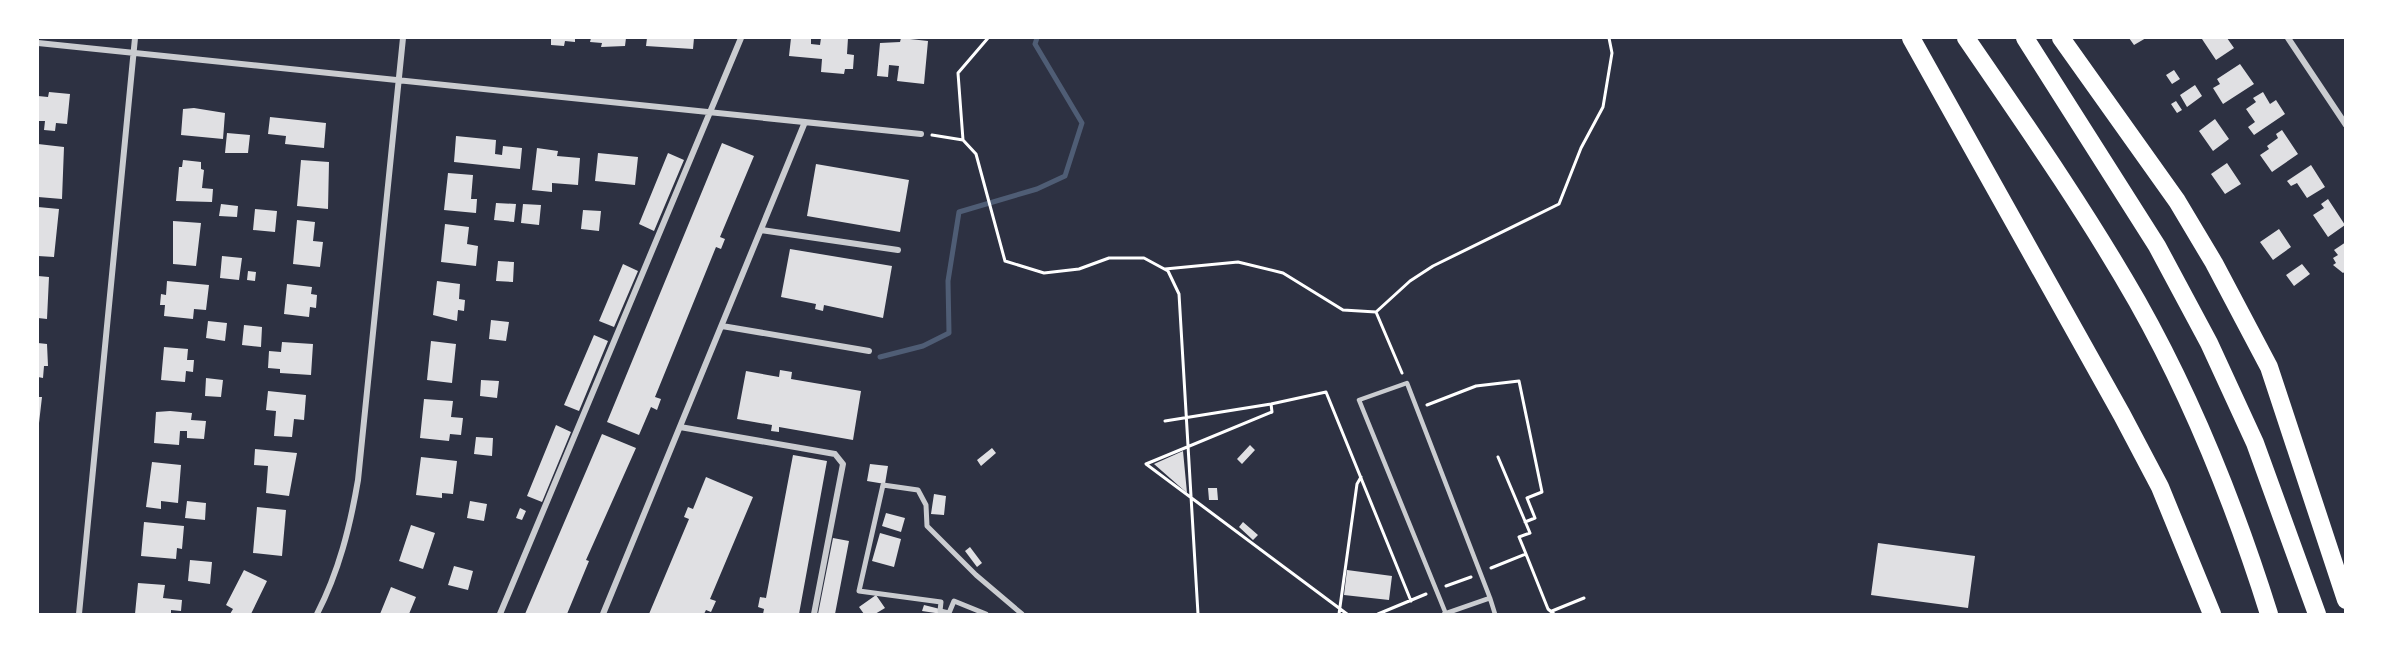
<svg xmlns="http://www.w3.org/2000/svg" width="2383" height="652" font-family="Jost,sans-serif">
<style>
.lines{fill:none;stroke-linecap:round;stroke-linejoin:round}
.stream{stroke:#4f5d75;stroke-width:5}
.building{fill:#e0e0e3}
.path{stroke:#fff;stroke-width:3}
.service{stroke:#caccd0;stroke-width:4.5}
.pedestrian{stroke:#caccd0;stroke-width:5}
.minor{stroke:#caccd0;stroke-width:6}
.motorway{stroke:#fff;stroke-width:18}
</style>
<rect width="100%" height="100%" fill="#2d3142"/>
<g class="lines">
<path class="stream" d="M880,357L923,346L949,333L948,281L959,212L1037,189L1065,176L1082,123L1035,44L1037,38"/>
</g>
<path class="building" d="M551,38H575V42L565,41L564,46L551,45Z
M591,38H626L625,46L601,47L602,43L590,42Z
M647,38H694L693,49L646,46Z
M791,38H811V44L820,45L821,38H848L847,54L854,55L853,69H845L844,74L821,72L822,59L789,56Z
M901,38L928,41L924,84L897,81L899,66L889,65L888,77L877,76L880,43L900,42Z
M2129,38H2146L2134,45Z
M2204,38H2227L2234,48L2216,60L2202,39Z
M2240,64L2254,84L2223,104L2213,88L2220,84L2217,79Z
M2174,70L2180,79L2172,84L2166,75Z
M2195,85L2202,96L2187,107L2180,95Z
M49,92L70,94L67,124L56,123L55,131L44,130L45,121H38V96L48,97Z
M2263,92L2270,104L2276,100L2285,114L2254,135L2248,127L2255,122L2246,109L2256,102L2253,98Z
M2176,101L2182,110L2177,113L2171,104Z
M194,108L225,113L223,139L181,135L183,109Z
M270,117L326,123L324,148L285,144L286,136L268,134Z
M2215,119L2229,139L2213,151L2199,131Z
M2282,130L2298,154L2272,172L2260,155L2269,149L2267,146L2278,138L2276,134Z
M227,133L250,135L248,153H225Z
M456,136L496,140L495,154L502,155L503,146L522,148L520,169L454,162Z
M722,143L754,156L720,237L725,239L721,249L716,247L655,397L661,399L657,410L651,407L639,435L607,422Z
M38,144L64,147L62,199L38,197Z
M537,148L558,151L557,156L580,158L578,185L552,183V192L532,190Z
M598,153L638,157L635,185L595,181Z
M668,153L684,160L654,231L639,224Z
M183,160L201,162V169L204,170L202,188L213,189L212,202L176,201L179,167H182Z
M301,160L329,162L328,209L297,206Z
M2227,163L2241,184L2225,194L2211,174Z
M816,164L909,180L900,232L807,216Z
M2311,165L2325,187L2307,198L2297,183L2291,186L2287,181Z
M448,173L473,175L471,199H477L476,213L444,210Z
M2328,199L2345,225L2328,237L2313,215L2324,208L2321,204Z
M496,203L516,204L514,222L494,220Z
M221,204L238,206L237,217L219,216Z
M523,204L541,205L539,225L521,223Z
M38,207L59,209L54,257L38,256Z
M255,209L277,211L275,232L253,230Z
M583,210L601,211L599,231L581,229Z
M297,220L315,222L313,241L323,242L320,267L293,264Z
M173,221L201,223L196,266L173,264Z
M445,224L469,227L467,244L478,246L476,266L441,262Z
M2279,229L2291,247L2273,260L2260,242Z
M2346,242V271L2343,273L2333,265L2336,263L2333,258L2338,255L2334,250Z
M790,249L892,266L883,318L824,305L823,311L815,309L816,304L781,297Z
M222,256L242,258L239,280L220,278Z
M498,261L514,262L513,282L496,281Z
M623,264L638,271L614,327L599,321Z
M2302,264L2310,274L2294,286L2286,275Z
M248,271L256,272L255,281L247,280Z
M38,276L49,277L47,319L38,318Z
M167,281L209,285L206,310L194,309L193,319L164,316L165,305H160L161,294L166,295Z
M437,281L460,284L459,299L465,300L464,311L458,310L457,321L433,315Z
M287,284L312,287L311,294L317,295L316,308L310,307L309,317L284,314Z
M491,320L509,322L506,341L489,339Z
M208,321L227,323L225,341L206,338Z
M244,325L262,327L261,347L242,345Z
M594,335L608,341L579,411L564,405Z
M431,341L456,344L452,383L427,380Z
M282,342L313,344L311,375L280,373V369L268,368L269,351L281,352Z
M38,343L47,344L48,366H44L43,378L38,377Z
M164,347L188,349L187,360H194L193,372L186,371L185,382L161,380Z
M780,370L792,372L791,379L861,391L853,440L779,427V432L771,431L772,425L737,419L746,371L779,377Z
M206,378L223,380L221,397L205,396Z
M481,380L499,381L497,398L480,396Z
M268,391L306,395L304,420L294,419L292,437L274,436L276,411L266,410Z
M38,397H42L39,423H38Z
M424,399L453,401L451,417L463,418L461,435L450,434L449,441L420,438Z
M170,411L192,413L191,420L206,421L204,439L187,438V431H180L179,445L154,443L156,412Z
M556,425L571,432L542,502L527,496Z
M602,434L636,448L586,560L589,561L567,614H525Z
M476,437L493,438L492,456L474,454Z
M1250,445L1255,450L1242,464L1237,459Z
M992,448L996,453L981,466L977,460Z
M255,449L297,453L289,496L266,493L268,466L254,465Z
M1183,451L1187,493L1154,464Z
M793,455L827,461L799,614H763L764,609L758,607L760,597L766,598Z
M421,457L457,461L453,494L442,493V498L416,495Z
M152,462L181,465L178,503L161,501V509L146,507Z
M870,464L888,466L885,484L867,481Z
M706,477L753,497L710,599L716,601L711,612L706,610L704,614H649L689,519L684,517L688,507L693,509Z
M1208,488H1217L1218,500H1209Z
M934,494L946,496L944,515L931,514Z
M187,501L206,503L205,520L185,518Z
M470,501L487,504L484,521L467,518Z
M257,507L286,510L282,556L253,553Z
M520,508L526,511L522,520L516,518Z
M886,513L905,518L901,532L882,526Z
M144,522L184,526L182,549L177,548L176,559L141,556Z
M1243,522L1258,535L1253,540L1239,527Z
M411,525L435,533L423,569L399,561Z
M880,533L901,539L894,567L872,561Z
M833,538L849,541L835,614H818Z
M1878,543L1975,556L1968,608L1871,595Z
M970,547L982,563L977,567L965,551Z
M190,560L212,562L210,584L188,581Z
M454,566L473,571L468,590L448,585Z
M244,570L267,581L251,614H230L233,609L226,605Z
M1347,570L1392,576L1389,600L1344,595Z
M138,583L165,585L163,598L182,600L181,611L171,610V614H135Z
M391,587L416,597L409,614H380Z
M876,595L885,608L875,614H864L859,607Z
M924,605L944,610L942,614L922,611Z"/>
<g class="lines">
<path class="path" d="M932,135L963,140L976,154L1005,261L1044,273L1079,269L1109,258H1144L1168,271L1179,294L1198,614
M963,140L958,73L988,38
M1165,269L1238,262L1283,273L1343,310L1376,312
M1402,373L1376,312L1410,281L1433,266L1559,204L1581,148L1603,107L1612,53L1609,38
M1271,404L1272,412L1146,464L1347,614
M1427,405L1476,386L1519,381L1542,492L1527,498L1535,518L1525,522
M1165,421L1271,404L1326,392L1411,601
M1498,457L1530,533L1519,537L1526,554
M1491,568L1526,554L1548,609L1554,614
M1446,586L1471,577
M1552,611L1584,598
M1339,614L1357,484L1361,477
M1378,614L1426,594"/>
<path class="service" d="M1444,614L1490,598L1495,614
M1446,614L1359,400L1407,383L1490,598"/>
<path class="pedestrian" d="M986,614L954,601L949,613L940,611L941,602L859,591L883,485L918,490L926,505L927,526L976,575L1022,614"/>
<path class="minor" d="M2288,38L2346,125
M38,43L921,134
M761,230L898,250
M722,326L869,351
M680,427L835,454L843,464L814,614
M79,614L135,38
M317,614C339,571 350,527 358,480L403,38
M500,614L741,38
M603,614L805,122"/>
<path class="motorway" d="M1911,38L2122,415L2160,487L2212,614
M1966,38C2025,124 2085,210 2137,301C2193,400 2235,506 2269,614
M2025,38L2157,246L2209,343L2255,443L2317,614
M2061,38L2177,201L2214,263L2269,367L2346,600"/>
</g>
<rect width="2383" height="652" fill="none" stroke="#ffffff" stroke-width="78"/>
</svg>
